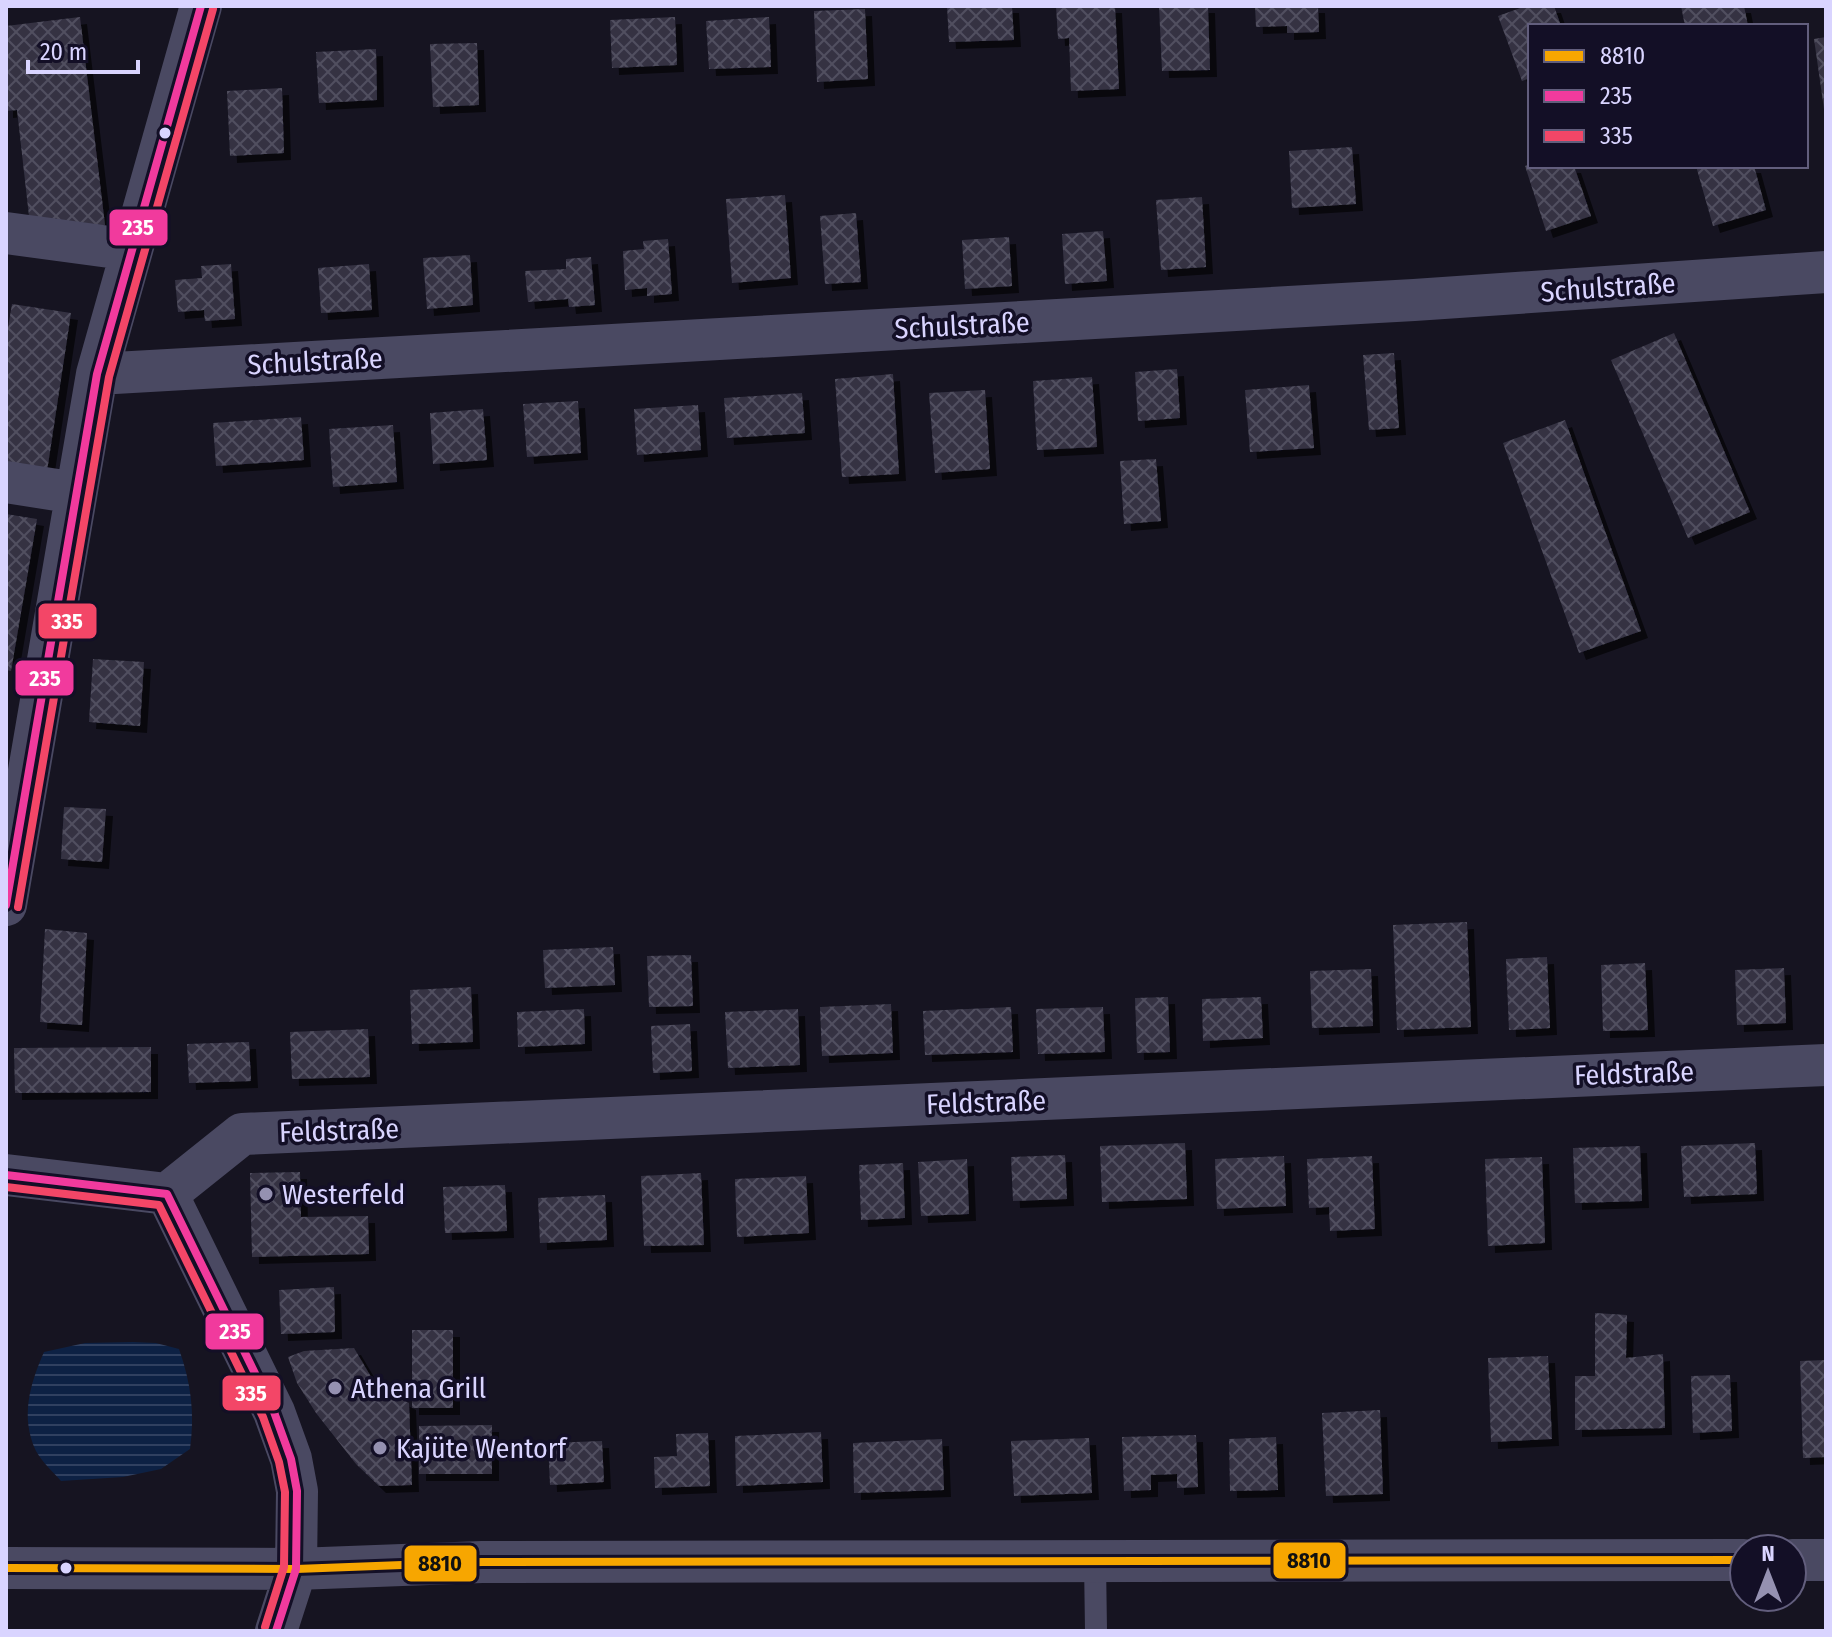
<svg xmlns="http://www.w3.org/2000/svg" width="1832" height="1637" font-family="'Fira Sans Condensed',sans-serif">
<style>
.water{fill:url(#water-rules)}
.building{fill:url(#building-cross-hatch);filter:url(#shadow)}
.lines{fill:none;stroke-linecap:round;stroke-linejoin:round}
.service{stroke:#4a4962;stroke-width:22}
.minor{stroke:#4a4962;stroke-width:42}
.bus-1-casing{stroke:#130f26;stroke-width:14}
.bus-2-casing{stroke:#130f26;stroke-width:14}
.bus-3-casing{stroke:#130f26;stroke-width:14}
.bus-1{stroke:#f7a600;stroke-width:8}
.bus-2{stroke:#f13a9d;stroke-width:8}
.bus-3{stroke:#f34667;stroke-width:8}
.bus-dot{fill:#d9d4ff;stroke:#130f26;stroke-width:3}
.poi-dot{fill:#9591b1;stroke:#130f26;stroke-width:3}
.labels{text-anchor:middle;stroke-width:7;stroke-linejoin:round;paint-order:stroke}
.street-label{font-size:28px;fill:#d9d4ff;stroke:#130f26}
.poi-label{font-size:28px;fill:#d9d4ff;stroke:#130f26;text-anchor:start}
.line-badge{stroke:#130f26;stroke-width:3}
.badge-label{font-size:22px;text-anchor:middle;font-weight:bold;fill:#fff}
.pale-badge-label{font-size:22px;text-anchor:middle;font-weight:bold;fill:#111}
</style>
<defs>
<pattern id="water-rules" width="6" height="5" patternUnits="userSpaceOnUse" patternTransform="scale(2)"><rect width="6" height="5" fill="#0d2144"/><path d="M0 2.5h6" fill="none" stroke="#304060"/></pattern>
<pattern id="building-cross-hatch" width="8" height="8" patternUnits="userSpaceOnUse" patternTransform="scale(2)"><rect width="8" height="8" fill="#343243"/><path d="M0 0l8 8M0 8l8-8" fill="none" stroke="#514f5f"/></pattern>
<filter id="shadow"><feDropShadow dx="7" dy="7" stdDeviation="0" flood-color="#0009"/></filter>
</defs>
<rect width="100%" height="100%" fill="#161421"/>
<path class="water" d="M133,1342L156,1343L179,1349C191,1383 195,1413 190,1449L161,1469L123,1477L61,1481C53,1472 42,1462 36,1451C20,1417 30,1384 44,1352L85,1343Z"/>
<path class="building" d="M947,6H1012L1014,40L949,42Z
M1056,6H1115L1119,89L1071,91L1069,38L1058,39Z
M1159,6H1208L1210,70L1162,71Z
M1255,6H1318L1319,32L1287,33V26L1256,27Z
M1526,6H1554L1561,26H1530V78L1522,81L1498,16Z
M1681,6H1744L1748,26H1685Z
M865,9L868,79L817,82L814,11Z
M80,17L105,225L31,234L17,110L6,111V26Z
M675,17L677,65L612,68L610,20Z
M769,17L771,67L709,69L706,21Z
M1826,37V109H1824L1814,39Z
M477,43L479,105L433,107L430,44Z
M376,49L377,100L319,103L316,52Z
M282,88L284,153L230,156L227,91Z
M1352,147L1356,204L1292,208L1289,151Z
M1530,164L1574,166L1591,216L1546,231L1525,166Z
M1696,166H1754L1766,210L1713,226Z
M785,195L791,278L732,283L726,199Z
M1202,197L1206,267L1161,270L1156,200Z
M856,213L861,282L825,284L820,216Z
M1103,231L1107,281L1065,284L1062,234Z
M1009,237L1012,286L965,289L962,240Z
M668,239L672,294L647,296V288L625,290L623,251L644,249L643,241Z
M470,255L473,305L427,309L423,258Z
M591,257L595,305L569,307L568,299L528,302L525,271L566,269V259Z
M231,264L235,319L205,321L204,310L178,312L175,280L202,278L201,266Z
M369,264L372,310L321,313L318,268Z
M12,304L71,313L47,471L6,464V340Z
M1674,333L1750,512L1688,538L1611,360Z
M1394,353L1399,428L1369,430L1363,355Z
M1177,369L1180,418L1138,421L1135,372Z
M893,374L899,474L842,477L835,379Z
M1092,377L1097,447L1037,450L1033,381Z
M1309,385L1314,448L1250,452L1245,390Z
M985,390L990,469L935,473L929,393Z
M802,393L805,433L727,438L724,398Z
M578,401L581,453L527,457L523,404Z
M698,405L701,450L637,455L634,409Z
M483,409L487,460L433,464L430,413Z
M301,417L304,460L216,466L213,423Z
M1565,420L1641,631L1579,653L1503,443Z
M393,425L397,482L333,487L329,429Z
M1156,459L1161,521L1124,524L1120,461Z
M6,514L37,519L11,671L6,670Z
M93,659L144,662L140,726L89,722Z
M64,807L106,809L102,862L61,859Z
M1467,922L1471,1027L1397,1030L1393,925Z
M45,929L87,933L82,1025L40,1022Z
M613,947L615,985L545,988L543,950Z
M691,955L693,1006L649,1007L647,956Z
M1547,957L1550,1028L1509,1030L1506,959Z
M1645,963L1648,1030L1603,1031L1601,965Z
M1784,968L1786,1023L1737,1025L1735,970Z
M1371,969L1373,1026L1312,1028L1310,971Z
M471,987L473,1042L412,1044L410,990Z
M1168,997L1170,1052L1137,1053L1135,998Z
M1261,997L1263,1038L1203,1041L1202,999Z
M891,1004L893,1053L822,1056L820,1007Z
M1011,1007L1013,1052L925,1055L923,1011Z
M1103,1007L1105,1052L1038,1054L1036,1009Z
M584,1009L585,1044L518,1047L517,1012Z
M798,1009L800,1065L728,1068L725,1012Z
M690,1024L692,1071L653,1073L651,1026Z
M368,1029L370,1077L292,1079L290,1032Z
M249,1042L251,1081L189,1083L187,1044Z
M151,1047V1092L15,1093L14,1048Z
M1185,1143L1187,1199L1102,1202L1100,1146Z
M1755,1143L1757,1194L1684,1197L1681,1146Z
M1640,1146L1642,1201L1575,1203L1573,1148Z
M1065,1155L1067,1199L1013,1201L1011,1157Z
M1284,1156L1286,1206L1217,1209L1215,1159Z
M1372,1156L1375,1229L1330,1231L1329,1207L1309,1208L1307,1159Z
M1542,1157L1545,1243L1488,1246L1485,1159Z
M967,1159L969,1214L921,1216L918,1162Z
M903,1163L905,1218L861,1220L859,1165Z
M300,1172L301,1217L368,1216L369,1254L252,1257L250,1173Z
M701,1173L704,1245L644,1246L641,1176Z
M806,1176L809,1233L737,1237L735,1179Z
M505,1185L507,1231L445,1233L443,1187Z
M605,1195L607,1240L540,1243L538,1198Z
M334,1287L335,1332L281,1334L279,1290Z
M1595,1313L1627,1315L1626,1358L1663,1354L1665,1428L1575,1430V1376H1595Z
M412,1330H453V1408H412Z
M354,1348L377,1387L409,1403L412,1485L379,1486L356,1464L316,1413L297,1383L288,1357L304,1351Z
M1548,1356L1552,1439L1491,1442L1488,1358Z
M1826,1360V1457L1803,1458L1800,1361Z
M1730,1375L1732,1431L1693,1433L1691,1376Z
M1380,1410L1383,1494L1326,1496L1322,1413Z
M492,1425V1474H419V1426Z
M821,1432L823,1482L736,1486L735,1436Z
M708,1433L710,1486L655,1488L654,1457L677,1456L676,1434Z
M1196,1435L1198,1487L1177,1488V1474L1151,1475V1490L1124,1491L1122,1437Z
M1276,1437L1278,1490L1230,1491L1229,1439Z
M1089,1438L1092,1493L1014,1496L1011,1441Z
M942,1439L944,1490L854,1493L853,1443Z
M602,1441L604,1482L550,1485L548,1443Z"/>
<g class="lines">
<path class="service" d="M1095,1561L1096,1631"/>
<path class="minor" d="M6,233L132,250
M97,374L1414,300L1826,272
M6,482L76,493
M6,905L97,374L201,6
M6,1175L167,1194L274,1412L291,1459L297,1491L296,1569L276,1631
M167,1194L242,1134L1826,1065
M1792,1560H1826
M6,1568L296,1569L482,1562L1744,1560"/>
<defs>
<path id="bus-1" d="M6,1568L296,1569L482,1562L1744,1560"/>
<path id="bus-2" d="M6,905L97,374L201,6
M6,1175L167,1194L274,1412L291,1459L297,1491L296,1569L276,1631"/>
<path id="bus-3" d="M18,907L109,377L213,9
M6,1187L159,1205L263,1417L279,1462L285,1492L284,1567L265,1627"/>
</defs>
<use href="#bus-1" class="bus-1-casing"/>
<use href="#bus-2" class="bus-2-casing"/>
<use href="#bus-3" class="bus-3-casing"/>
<use href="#bus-1" class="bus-1"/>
<use href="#bus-2" class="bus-2"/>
<use href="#bus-3" class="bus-3"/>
</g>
<g class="bus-dot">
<circle cx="165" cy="133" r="7"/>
<circle cx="66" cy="1568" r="7"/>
</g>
<g class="poi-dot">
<circle cx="266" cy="1194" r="8"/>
<circle cx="335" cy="1388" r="8"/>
<circle cx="380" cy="1448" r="8"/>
</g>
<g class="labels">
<g class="street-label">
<text transform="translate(1608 287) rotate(-4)" y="10">Schulstraße</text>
<text transform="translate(962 325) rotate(-3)" y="10">Schulstraße</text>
<text transform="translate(315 361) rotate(-3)" y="10">Schulstraße</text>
<text transform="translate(1634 1073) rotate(-2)" y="10">Feldstraße</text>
<text transform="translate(986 1102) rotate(-2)" y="10">Feldstraße</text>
<text transform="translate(339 1130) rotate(-2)" y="10">Feldstraße</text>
</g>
<g class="poi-label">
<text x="282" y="1204">Westerfeld</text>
<text x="351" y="1398">Athena Grill</text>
<text x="396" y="1458">Kajüte Wentorf</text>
</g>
</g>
<g class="line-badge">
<rect x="108" y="208" width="61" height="39" rx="8" fill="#f13a9d"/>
<rect x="37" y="602" width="61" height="38" rx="8" fill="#f34667"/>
<rect x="14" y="659" width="61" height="38" rx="8" fill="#f13a9d"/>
<rect x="204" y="1312" width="61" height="39" rx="8" fill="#f13a9d"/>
<rect x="221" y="1374" width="61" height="38" rx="8" fill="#f34667"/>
<rect x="1272" y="1541" width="75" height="39" rx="8" fill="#f7a600"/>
<rect x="403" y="1544" width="75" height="39" rx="8" fill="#f7a600"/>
</g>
<g class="badge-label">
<text x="138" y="235">235</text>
<text x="67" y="629">335</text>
<text x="45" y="686">235</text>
<text x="235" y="1339">235</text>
<text x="251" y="1401">335</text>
</g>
<g class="pale-badge-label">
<text x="1309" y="1568">8810</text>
<text x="440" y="1571">8810</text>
</g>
<rect width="1832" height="1637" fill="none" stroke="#d9d4ff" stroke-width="16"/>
<rect x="1528" y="24" width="280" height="144" fill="#130f26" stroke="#625e7d" stroke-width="2"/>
<rect x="1544" y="50" width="40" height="12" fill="#f7a600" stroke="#625e7d" stroke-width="2"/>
<text x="1600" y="64" font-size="24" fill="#d9d4ff">8810</text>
<rect x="1544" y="90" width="40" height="12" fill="#f13a9d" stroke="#625e7d" stroke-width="2"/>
<text x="1600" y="104" font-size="24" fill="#d9d4ff">235</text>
<rect x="1544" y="130" width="40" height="12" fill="#f34667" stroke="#625e7d" stroke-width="2"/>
<text x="1600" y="144" font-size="24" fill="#d9d4ff">335</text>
<g transform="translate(1768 1573)"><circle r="38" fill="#130f26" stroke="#625e7d" stroke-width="2"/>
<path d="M0-6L14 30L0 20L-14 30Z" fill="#9591b1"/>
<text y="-12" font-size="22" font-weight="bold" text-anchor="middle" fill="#d9d4ff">N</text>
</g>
<path d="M28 60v12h110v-12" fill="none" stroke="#d9d4ff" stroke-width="4"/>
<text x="40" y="60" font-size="24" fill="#d9d4ff" stroke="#130f26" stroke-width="6" paint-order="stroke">20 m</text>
</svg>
